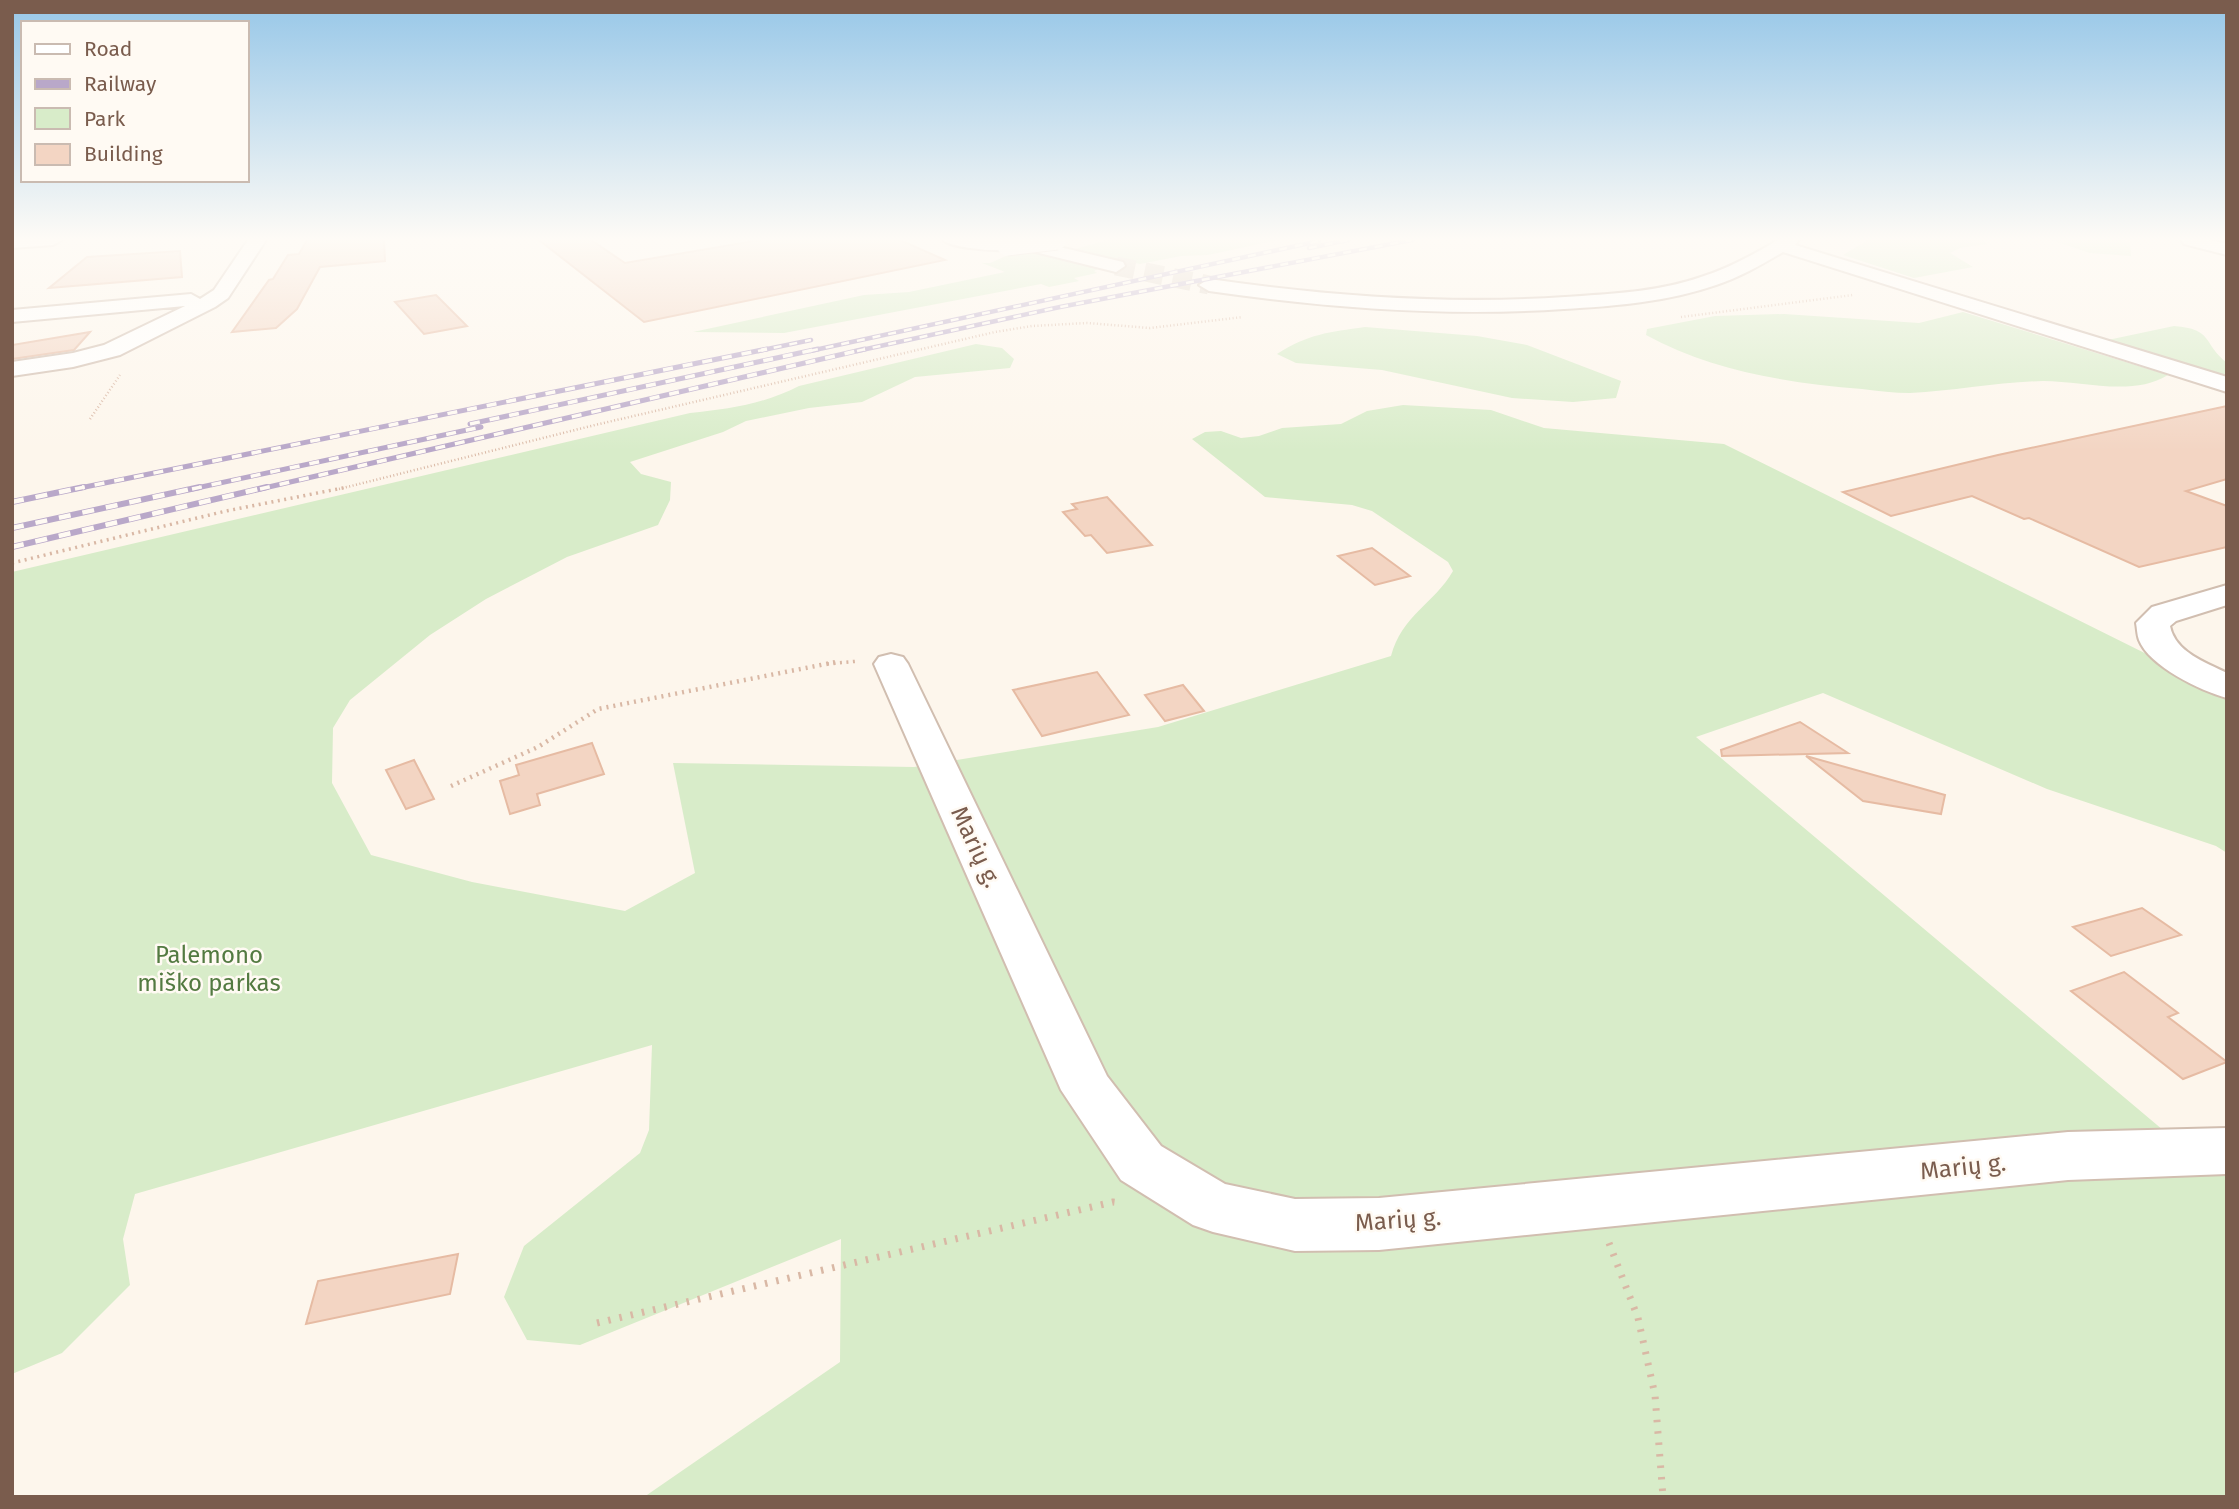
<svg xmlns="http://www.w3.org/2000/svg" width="2239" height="1509" font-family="'Fira Sans',sans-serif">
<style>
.green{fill:#d8ecc9}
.building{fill:#f3d5c3;stroke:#e6bba3;stroke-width:2}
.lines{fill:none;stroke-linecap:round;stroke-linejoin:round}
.minor-tunnel{stroke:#dcd0c4;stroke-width:19;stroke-dasharray:19 10;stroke-linecap:butt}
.minor-casing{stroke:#d1beb0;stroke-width:4}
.path-far3{stroke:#d9b8a5;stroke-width:2.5;stroke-dasharray:1 2.5;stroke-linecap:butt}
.path-far2{stroke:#d9b8a5;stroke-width:3.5;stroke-dasharray:2 4.5;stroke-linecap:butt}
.path-far1{stroke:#d9b8a5;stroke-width:4.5;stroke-dasharray:2 5;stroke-linecap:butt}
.path{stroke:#d9b8a5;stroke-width:7;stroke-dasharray:2.5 9;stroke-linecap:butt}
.minor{fill:#fff;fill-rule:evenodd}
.rail-far2-casing{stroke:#b9a8c9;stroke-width:4.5}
.rail-far1-casing{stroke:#b9a8c9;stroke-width:5}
.rail-casing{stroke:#b9a8c9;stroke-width:6}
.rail-far2{stroke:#fffaf3;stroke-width:2.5;stroke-dasharray:8;stroke-linecap:butt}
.rail-far1{stroke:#fffaf3;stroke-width:3.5;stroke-dasharray:10;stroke-linecap:butt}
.rail{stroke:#fffaf3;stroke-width:4.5;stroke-dasharray:12;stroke-linecap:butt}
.minor-bridge-casing{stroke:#d1beb0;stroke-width:21;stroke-linecap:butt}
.minor-bridge{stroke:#fff;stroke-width:19}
.labels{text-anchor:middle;stroke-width:5;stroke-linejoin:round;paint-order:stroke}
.near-street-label{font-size:24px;fill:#7a5c4d;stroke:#fffaf3}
.near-park-label{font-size:24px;fill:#537a41;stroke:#fffaf3}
</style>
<rect width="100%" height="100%" fill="#fdf6ec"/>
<path class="green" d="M1108,240H1278L1208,255L1181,256L1140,264L1071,250Z
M1868,240H1984L1987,244L1960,248L1950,253L1973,267L1914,278L1843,255Z
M2051,240H2125L2130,242L2131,256L2090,253Z
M1024,248L1100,268L1094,271L1097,273L1074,278L1079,281L1049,287L1041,284L784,333L693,332L864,295L909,292L1005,272L982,263H990Z
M1963,312L2168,375C2133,397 2083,381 2043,381C1999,382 1954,391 1910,393C1894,393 1878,391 1862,389C1789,383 1711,371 1646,335L1647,329L1715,316L1784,314L1919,323Z
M2174,326C2214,329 2202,343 2227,363V374L2220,376L2103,341Z
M1365,327L1477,336L1527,345L1621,381L1616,398L1573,402L1512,398L1382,370L1296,363L1277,354C1308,334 1329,332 1365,327Z
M976,344L1002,348L1014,359L1010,368L915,377L862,402L809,408L746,421L723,432L630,462L641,474L671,482L670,500L658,525L567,557L486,599L430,635L350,700L333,728L332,783L371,855L472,882L625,911L695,873L673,763L914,767L1158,727L1391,656C1402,615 1434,604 1453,571L1448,562L1372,511L1352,505L1265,497L1192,439L1205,432L1221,431L1241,438L1259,436L1282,428L1341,424L1367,411L1403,405L1491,410L1544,428L1724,444L2227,694V853L2216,846L2047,789L1823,693L1696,737L2163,1130L1509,1188L2227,1159V1497H644L840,1362L841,1239L580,1345L527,1340L504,1297L524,1246L640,1153L649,1130L652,1045L135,1194L123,1239L130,1285L62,1353L12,1374V572L690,413C729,409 764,404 799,386Z"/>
<path class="building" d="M307,240H384L385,261L320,267L297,309L276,328L232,332L269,280L273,279L288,255L299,254Z
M539,240H591L625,263L760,240H900L945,260L644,322Z
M180,251L182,277L49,288L87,257Z
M436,295L467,326L424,334L395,302Z
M90,332L74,350L12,359V345Z
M2227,406V479L2186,491L2227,506V547L2139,567L2029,518L2024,519L1972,496L1891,516L1843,492L1998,455Z
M1107,497L1152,545L1107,553L1091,535L1085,536L1063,512L1077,509L1072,504Z
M1372,548L1410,576L1375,585L1338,556Z
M1097,672L1129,715L1042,736L1013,690Z
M1183,685L1204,711L1165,721L1145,695Z
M1800,722L1848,753L1722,756L1721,750Z
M592,743L604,774L537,794L540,805L510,814L500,781L519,775L516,765Z
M1806,756L1945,795L1941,814L1863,801Z
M414,760L434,799L406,809L386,770Z
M2142,908L2181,935L2111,956L2073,927Z
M2124,972L2178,1013L2168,1017L2227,1062L2183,1079L2071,991Z
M458,1254L450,1294L306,1324L318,1281Z"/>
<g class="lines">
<path class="minor-tunnel" d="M1116,266L1209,285"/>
<defs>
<path id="minor" d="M12,240H62L53,245L12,248Z
M248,240H266L228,298L215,307L120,355L73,367L12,376V362L73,353L104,345L185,306L12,322V310L191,294L200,299L214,290Z
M943,240H1030L1123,262L1125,266L1116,272L1015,247C1007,254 951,248 943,240Z
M1778,240H1799L1795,245L2227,377V392L1783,252C1761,265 1740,277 1716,285C1667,302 1615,306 1564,309C1445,317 1327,308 1209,291L1199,285L1209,279C1327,296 1445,305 1565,297C1610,294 1658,292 1701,277C1729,268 1753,255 1778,240Z
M2181,240H2210L2227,244V255L2184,244Z
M2227,585V605L2176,621L2170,626C2175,652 2205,662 2227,673V698C2201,691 2149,666 2139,640C2137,635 2137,628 2136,623L2152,607Z
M891,654L903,657L908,664L1107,1076L1161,1146L1225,1184L1295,1199L1379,1198L2068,1132L2227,1128V1174L2068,1180L1379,1250L1295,1251L1213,1232L1193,1225L1121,1180L1061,1090L874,664L879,657Z"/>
</defs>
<use href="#minor" class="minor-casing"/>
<path class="path-far3" d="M1681,317L1853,295
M90,419L120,375
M339,489L595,425L995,332L1032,326L1087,323L1150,328L1243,317"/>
<path class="path-far2" d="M12,563L226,511L348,487
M827,664L859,661"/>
<path class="path-far1" d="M451,786L538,747L598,709L836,662"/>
<path class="path" d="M1609,1243L1638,1318L1655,1395L1663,1497
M597,1323L1113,1202L1121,1203"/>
<use href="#minor" class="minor"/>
<defs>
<path id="rail-far2" d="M1309,248L1348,240
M758,351L811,340
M810,351L1319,241
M857,351L1060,307L1412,240"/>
<path id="rail-far1" d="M470,424L818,349
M75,489L767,349
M192,489L481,427
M260,489L865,349"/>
<path id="rail" d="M12,502L84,487
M12,528L200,487
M12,547L267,487"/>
</defs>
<use href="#rail-far2" class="rail-far2-casing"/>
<use href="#rail-far1" class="rail-far1-casing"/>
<use href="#rail" class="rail-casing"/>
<use href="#rail-far2" class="rail-far2"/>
<use href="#rail-far1" class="rail-far1"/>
<use href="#rail" class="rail"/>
<defs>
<path id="minor-bridge" d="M1007,246L1057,240"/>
</defs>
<use href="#minor-bridge" class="minor-bridge-casing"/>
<use href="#minor-bridge" class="minor-bridge"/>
</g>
<linearGradient id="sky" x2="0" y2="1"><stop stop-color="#97c7e8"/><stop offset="0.53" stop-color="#fefbf6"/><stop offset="1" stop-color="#fefbf6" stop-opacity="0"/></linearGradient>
<rect width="2239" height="451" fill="url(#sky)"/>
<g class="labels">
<g class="near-street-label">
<text transform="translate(976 847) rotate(65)" y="8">Marių g.</text>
<text transform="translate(1963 1167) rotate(-6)" y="8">Marių g.</text>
<text transform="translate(1398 1220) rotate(-4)" y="8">Marių g.</text>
</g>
<g class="near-park-label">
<text x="209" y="963">Palemono<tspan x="209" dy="28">miško parkas</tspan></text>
</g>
</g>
<rect width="2239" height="1509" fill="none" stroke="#7a5c4d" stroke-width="28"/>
<rect x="21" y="21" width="228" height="161" fill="#fffaf3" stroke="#cabbb1" stroke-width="2"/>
<rect x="35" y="44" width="35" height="10" fill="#ffffff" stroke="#cabbb1" stroke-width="2"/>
<text x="84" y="56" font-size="21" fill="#7a5c4d">Road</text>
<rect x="35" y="79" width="35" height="10" fill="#b9a8c9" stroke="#cabbb1" stroke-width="2"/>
<text x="84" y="91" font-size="21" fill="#7a5c4d">Railway</text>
<rect x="35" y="108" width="35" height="21" fill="#d8ecc9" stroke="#cabbb1" stroke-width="2"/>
<text x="84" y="126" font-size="21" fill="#7a5c4d">Park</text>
<rect x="35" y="144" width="35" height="21" fill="#f3d5c3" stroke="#cabbb1" stroke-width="2"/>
<text x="84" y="161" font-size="21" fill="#7a5c4d">Building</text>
</svg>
